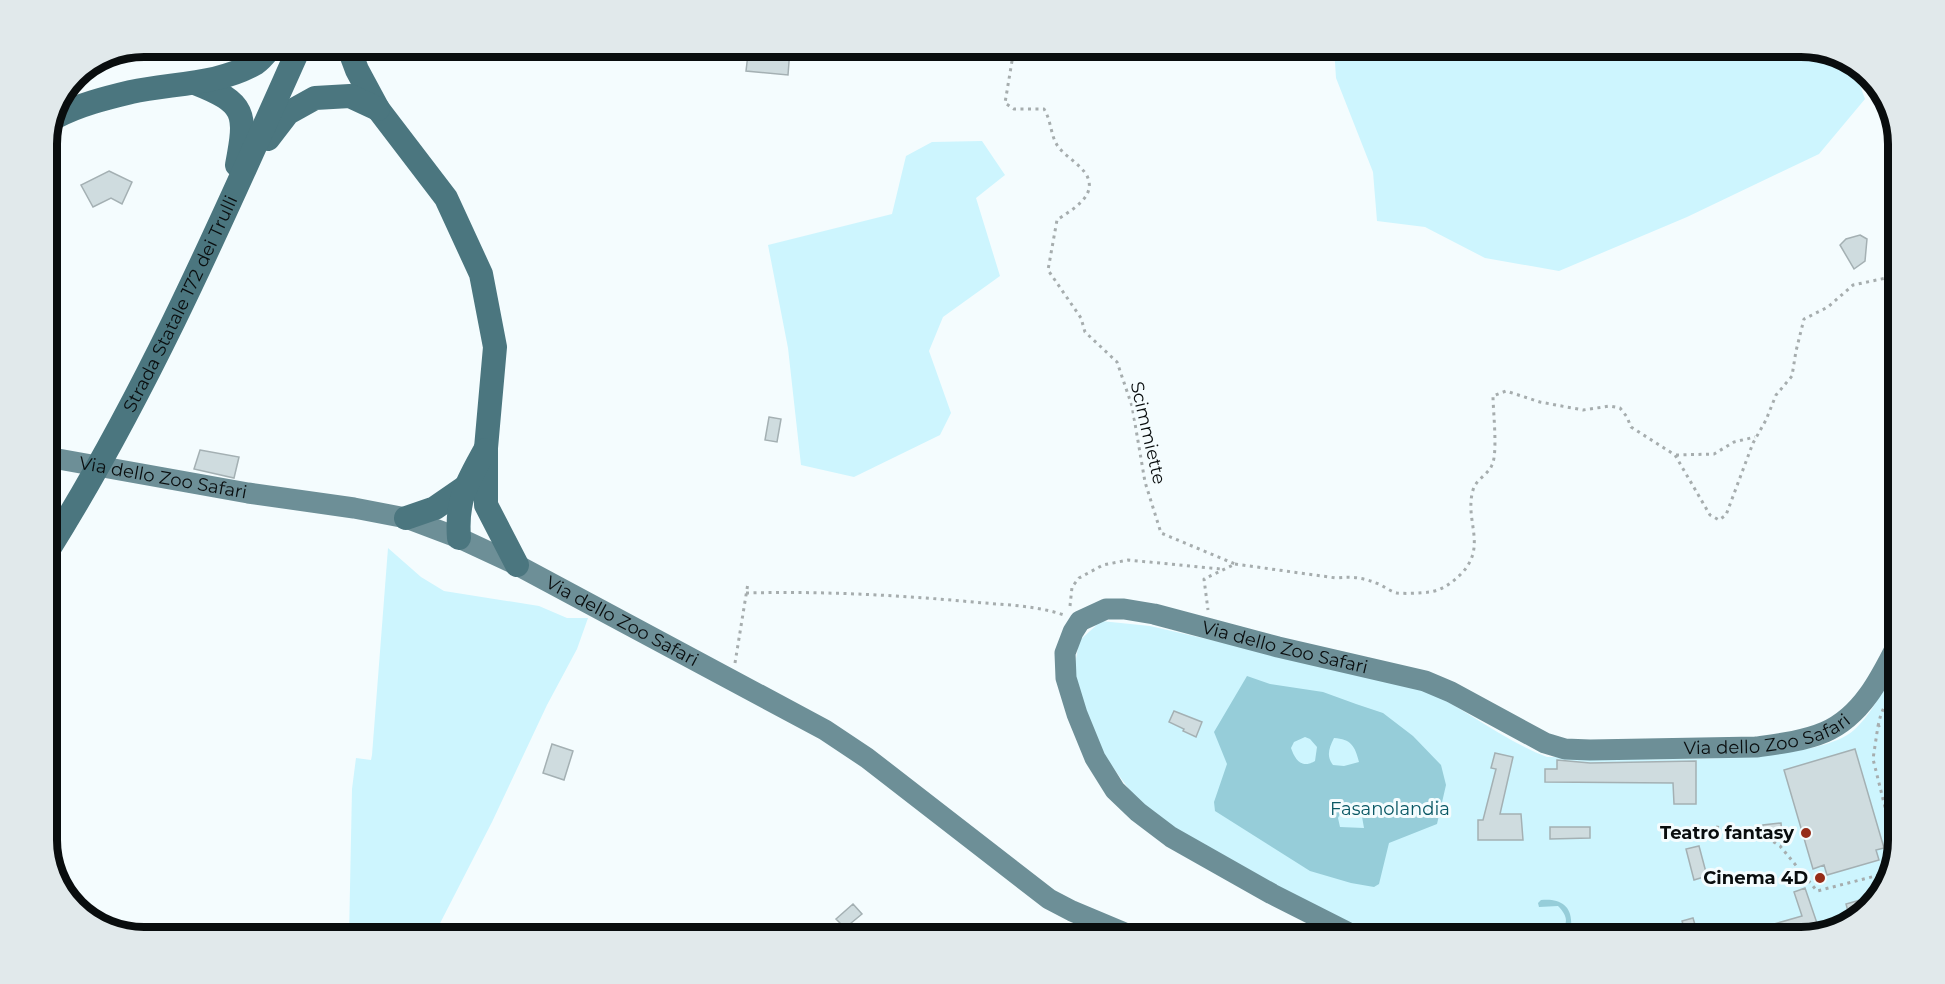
<svg xmlns="http://www.w3.org/2000/svg" width="1945" height="984" font-family="Montserrat,sans-serif">
<style>
.green{fill:#cdf5fe}
.water{fill:#96cdd9;fill-rule:evenodd}
.building{fill:#cfdcdf;stroke:#a4b0b3;stroke-width:1.5}
.lines{fill:none;stroke-linecap:round;stroke-linejoin:round}
.path{stroke:#a6adae;stroke-width:3;stroke-dasharray:3 4.5;stroke-linecap:butt}
.secondary{stroke:#6d8f97;stroke-width:21}
.primary{stroke:#4b767f;stroke-width:24}
.poi-dot{fill:#962d19;stroke:#f4fcfe;stroke-width:2}
.labels{text-anchor:middle;stroke-width:6;stroke-linejoin:round;paint-order:stroke}
.street-label{font-size:18px;fill:#090d0e;stroke:#f4fcfe}
.park-label{font-size:18px;fill:#075663;stroke:#f4fcfe}
.poi-label{font-size:18px;font-weight:bold;fill:#090d0e;stroke:#f4fcfe;text-anchor:end}
.rim{fill:none;stroke:#090d0e;stroke-width:8}
</style>
<rect width="100%" height="100%" fill="#f4fcfe"/>
<path class="green" d="M1632,46L1651,55L1759,47H1801L1844,56L1852,63L1865,99L1819,154L1687,217L1559,271L1485,258L1425,227L1377,221L1373,172L1336,78L1334,47Z
M982,141L1005,175L976,198L1000,276L943,317L929,351L951,413L940,435L854,477L801,465L788,348L768,245L892,214L906,156L932,142Z
M388,548L421,577L444,591L539,606L567,618H588L577,649L547,705L492,822L433,937H349L352,789L356,758L371,760L372,755Z
M1101,621L1150,626L1424,689C1467,710 1503,740 1547,757C1610,758 1811,769 1854,730C1874,712 1886,684 1898,661V840L1889,883L1855,921L1801,937H1378L1345,925L1193,841L1139,803L1098,747L1073,677L1079,641Z"/>
<path class="water" d="M1247,676L1270,684L1323,692L1356,704L1383,713L1413,736L1441,765L1446,785L1437,824L1389,843L1379,884L1374,887L1351,883L1310,871L1215,811L1214,802L1227,764L1214,732ZM1305,737L1310,739L1317,747L1315,761C1302,769 1295,760 1291,748L1294,742ZM1334,738C1351,739 1355,746 1359,762L1344,766L1333,765C1326,756 1329,748 1334,738ZM1350,805H1357L1361,811L1364,828L1340,827L1338,818L1342,810Z
M1541,900C1559,898 1573,905 1571,926L1563,937H1549C1565,930 1573,921 1558,906L1539,907L1538,903Z"/>
<path class="building" d="M749,46L790,49L788,75L746,71Z
M109,171L132,182L122,204L111,198L93,207L81,185Z
M1860,235L1867,239L1865,261L1854,269L1840,245L1846,239Z
M769,417L781,419L777,442L765,440Z
M200,450L239,457L234,478L194,469Z
M1174,711L1202,722L1196,737L1183,731L1184,729L1169,722Z
M552,744L573,751L564,780L543,773Z
M1855,749L1884,848L1876,850L1879,860L1827,875L1824,865L1813,869L1784,770Z
M1495,753L1513,757L1500,814H1521L1523,840H1478V820H1483L1496,769L1491,768Z
M1557,760L1590,763L1696,761V804H1674L1673,783L1545,782V769H1557Z
M1781,823L1782,836L1765,838L1763,825Z
M1550,827H1590V838L1550,839Z
M1699,846L1707,876L1694,880L1686,849Z
M1805,888L1820,932L1801,938H1740L1739,934L1802,916L1794,892Z
M1878,895L1855,921L1851,923L1846,904Z
M853,904L862,914L845,928L836,919Z
M1693,918L1699,938H1687L1682,921Z"/>
<g class="lines">
<path class="path" d="M1010,46L1012,61L1005,103L1014,109H1044C1052,122 1050,136 1059,148C1067,157 1079,164 1086,174C1099,196 1071,210 1057,220L1048,270L1081,318L1085,332L1117,362L1132,406L1145,482L1161,533L1235,564L1204,579L1208,610
M1676,455L1714,454L1734,442L1755,437
M1235,564L1336,578C1353,576 1365,578 1381,585C1386,588 1392,592 1397,593C1407,594 1421,593 1430,592C1442,590 1452,583 1461,574C1488,546 1464,521 1473,490C1476,479 1488,475 1492,465C1498,453 1493,411 1493,396L1506,391L1540,402L1583,410L1610,406L1620,408L1627,417L1631,427L1675,455L1710,515L1719,520L1726,515L1753,443L1766,420L1776,395L1792,376L1796,351L1804,319L1828,307L1853,285L1891,277L1898,263L1889,220L1888,132L1874,82
M746,593C822,591 897,595 973,602C1003,605 1035,605 1064,615
M1070,606L1072,587L1079,578L1103,565L1128,560L1221,569
M735,663L748,583
M1893,693L1898,685
M1878,726L1881,714L1887,701
M1716,827L1763,835L1780,846L1817,891L1891,872
M1896,851L1873,759L1878,726L1898,719"/>
<g class="secondary">
<path id="s1" d="M47,457L248,493L354,508L406,518L459,538L517,565L825,730L867,758L1049,899L1072,911L1134,937"/>
<path id="s2" d="M1357,937L1272,894L1171,837L1138,812L1115,790L1095,758L1077,714L1066,678L1065,653L1073,632L1080,621L1106,609H1124L1154,614L1278,647L1425,681L1451,692L1545,743L1565,749L1590,750L1756,747C1778,744 1804,741 1825,732C1862,716 1881,677 1898,643"/>
</g>
<g class="primary">
<path d="M348,46L357,70L378,109L446,198L481,274L495,347L486,448V505L517,565"/>
<path d="M195,83C246,103 247,113 237,165"/>
<path d="M56,117C78,105 106,98 131,92C173,83 218,85 256,63C262,59 267,52 272,46"/>
<path d="M268,139L288,113L315,98L350,96L378,109"/>
<path d="M406,518L435,508L464,488"/>
<path d="M459,538C456,499 467,483 485,450"/>
<path id="s3" d="M47,552C147,393 223,218 300,46"/>
</g>
</g>
<g class="poi-dot">
<circle cx="1806" cy="833" r="6"/>
<circle cx="1820" cy="878" r="6"/>
</g>
<g class="labels">
<g class="street-label">
<text dy="6" stroke="none"><textPath href="#s3" startOffset="282">Strada Statale 172 dei Trulli</textPath></text>
<text transform="translate(1148 433) rotate(77)" y="6">Scimmiette</text>
<text dy="6" stroke="none"><textPath href="#s1" startOffset="118">Via dello Zoo Safari</textPath></text>
<text dy="6" stroke="none"><textPath href="#s1" startOffset="604">Via dello Zoo Safari</textPath></text>
<text dy="6" stroke="none"><textPath href="#s2" startOffset="680">Via dello Zoo Safari</textPath></text>
<text dy="6" stroke="none"><textPath href="#s2" startOffset="1184">Via dello Zoo Safari</textPath></text>
</g>
<g class="park-label">
<text x="1390" y="815">Fasanolandia</text>
</g>
<g class="poi-label">
<text x="1794" y="839">Teatro fantasy</text>
<text x="1808" y="884">Cinema 4D</text>
</g>
</g>
<path d="M0 0H1945V984H0ZM144 57H1801A87 87 0 0 1 1888 144V840A87 87 0 0 1 1801 927H144A87 87 0 0 1 57 840V144A87 87 0 0 1 144 57Z" fill="#e1e9eb" fill-rule="evenodd"/>
<path class="rim" d="M144 57H1801A87 87 0 0 1 1888 144V840A87 87 0 0 1 1801 927H144A87 87 0 0 1 57 840V144A87 87 0 0 1 144 57Z"/>
</svg>
